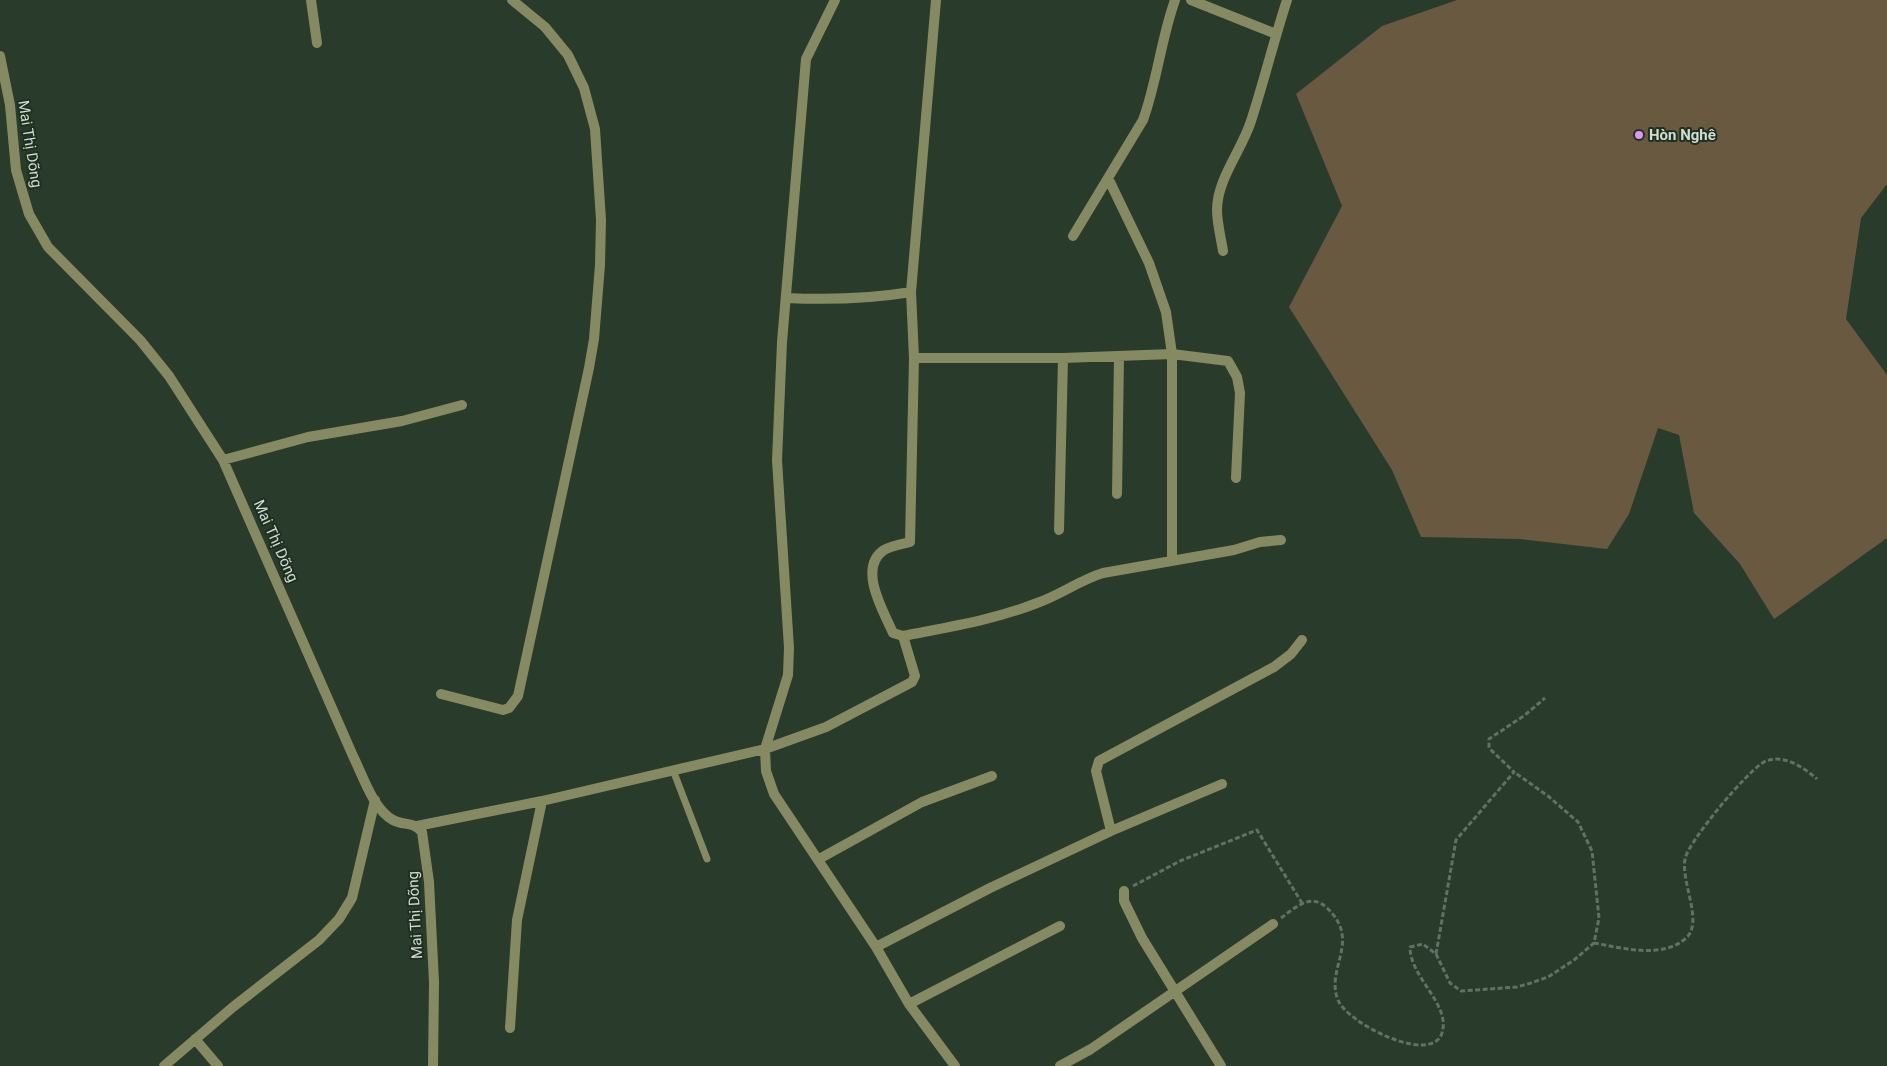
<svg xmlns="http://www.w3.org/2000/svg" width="1887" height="1066" font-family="Roboto,sans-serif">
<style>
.green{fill:#695941}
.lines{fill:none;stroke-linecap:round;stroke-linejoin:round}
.path{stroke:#617163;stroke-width:3;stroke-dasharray:5 2.5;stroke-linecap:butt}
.lane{stroke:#868a62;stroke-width:7}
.street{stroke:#868a62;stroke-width:10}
.poi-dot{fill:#de98f2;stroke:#1f3021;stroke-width:2}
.labels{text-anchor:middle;stroke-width:4;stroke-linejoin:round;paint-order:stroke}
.poi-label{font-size:15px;font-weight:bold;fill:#d1dcd2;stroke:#1f3021;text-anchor:start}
.street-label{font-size:15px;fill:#d1dcd2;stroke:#1f3021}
</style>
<rect width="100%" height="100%" fill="#293b2b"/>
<path class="green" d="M1457,0H1887V184L1861,218L1846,319L1887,375V538L1774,619L1740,564L1694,513L1679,435L1658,428L1629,514L1607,549L1520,539L1421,537L1392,470L1289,307L1342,206L1296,94L1382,26Z"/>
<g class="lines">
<path class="path" d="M1133,886L1180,861L1257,830L1302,903
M1281,918C1295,908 1311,892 1327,908C1362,941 1325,968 1338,1000C1347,1023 1431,1066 1442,1033C1451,1004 1410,978 1410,947L1423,944L1436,954L1456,840L1514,772L1489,748V739L1525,715L1545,698
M1594,943C1622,948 1666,960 1688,936C1702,919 1681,882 1685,859C1688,842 1750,767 1766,761C1785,754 1804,768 1817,779
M1436,954L1450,983L1461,991L1517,987L1531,983L1548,977L1574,960L1594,943L1599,918L1592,851L1578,822L1548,796L1514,772"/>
<path class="lane" d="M673,770L707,859"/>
<path class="street" d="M311,0L317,43
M835,0L806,59L782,342L777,460L789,648L788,675L765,749L766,771L774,794L876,947L909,1004L955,1066
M1191,0L1276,34
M0,56L10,105L16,170L29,214L48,247L140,340L169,376L223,460L353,756C363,776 373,809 393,820C404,826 413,821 422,832L429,882L434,982L433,1066
M1108,178L1149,263L1166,312L1172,354V561
M1073,236L1143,120C1157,82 1161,39 1175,0
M1223,251C1221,238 1217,223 1217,210C1217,179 1242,150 1251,121C1264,81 1274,40 1287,0
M786,298C829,300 869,299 911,292
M914,358H1063L1172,354L1228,361L1237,377L1240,393L1236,478
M223,460L308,437L402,421L462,405
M1117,494L1119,356
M1059,530L1063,358
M903,636L893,633C884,612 857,568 884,550C891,546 903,544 910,542L914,358L911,292L936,0
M441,694L503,710L509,708L518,696L589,368L594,339L600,265L601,220L595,129L584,88L568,55L545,27L512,0
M417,826L542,801L765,749L826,727L912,682L915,676L903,636C948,627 994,620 1037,603C1060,595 1080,580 1103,573L1234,550L1260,542L1281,540
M1111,831L1222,784
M819,859L922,802L992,776
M1124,891V901L1142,938L1221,1066
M876,947L990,888L1111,831L1096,771L1099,761L1274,667L1291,654L1302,640
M909,1004L1060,926
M510,1028L517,920L542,801
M195,1039L218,1066
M164,1066L233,1007L319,940L339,919L352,898L375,800
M1060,1066L1091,1049L1273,924"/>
</g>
<circle class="poi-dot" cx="1639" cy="135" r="5"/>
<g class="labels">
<g class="poi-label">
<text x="1649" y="140">Hòn Nghê</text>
</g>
<g class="street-label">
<text transform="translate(30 144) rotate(81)" y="5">Mai Thị Dõng</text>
<text transform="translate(276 541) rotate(66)" y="5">Mai Thị Dõng</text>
<text transform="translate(415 915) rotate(-93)" y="5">Mai Thị Dõng</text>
</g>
</g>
</svg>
